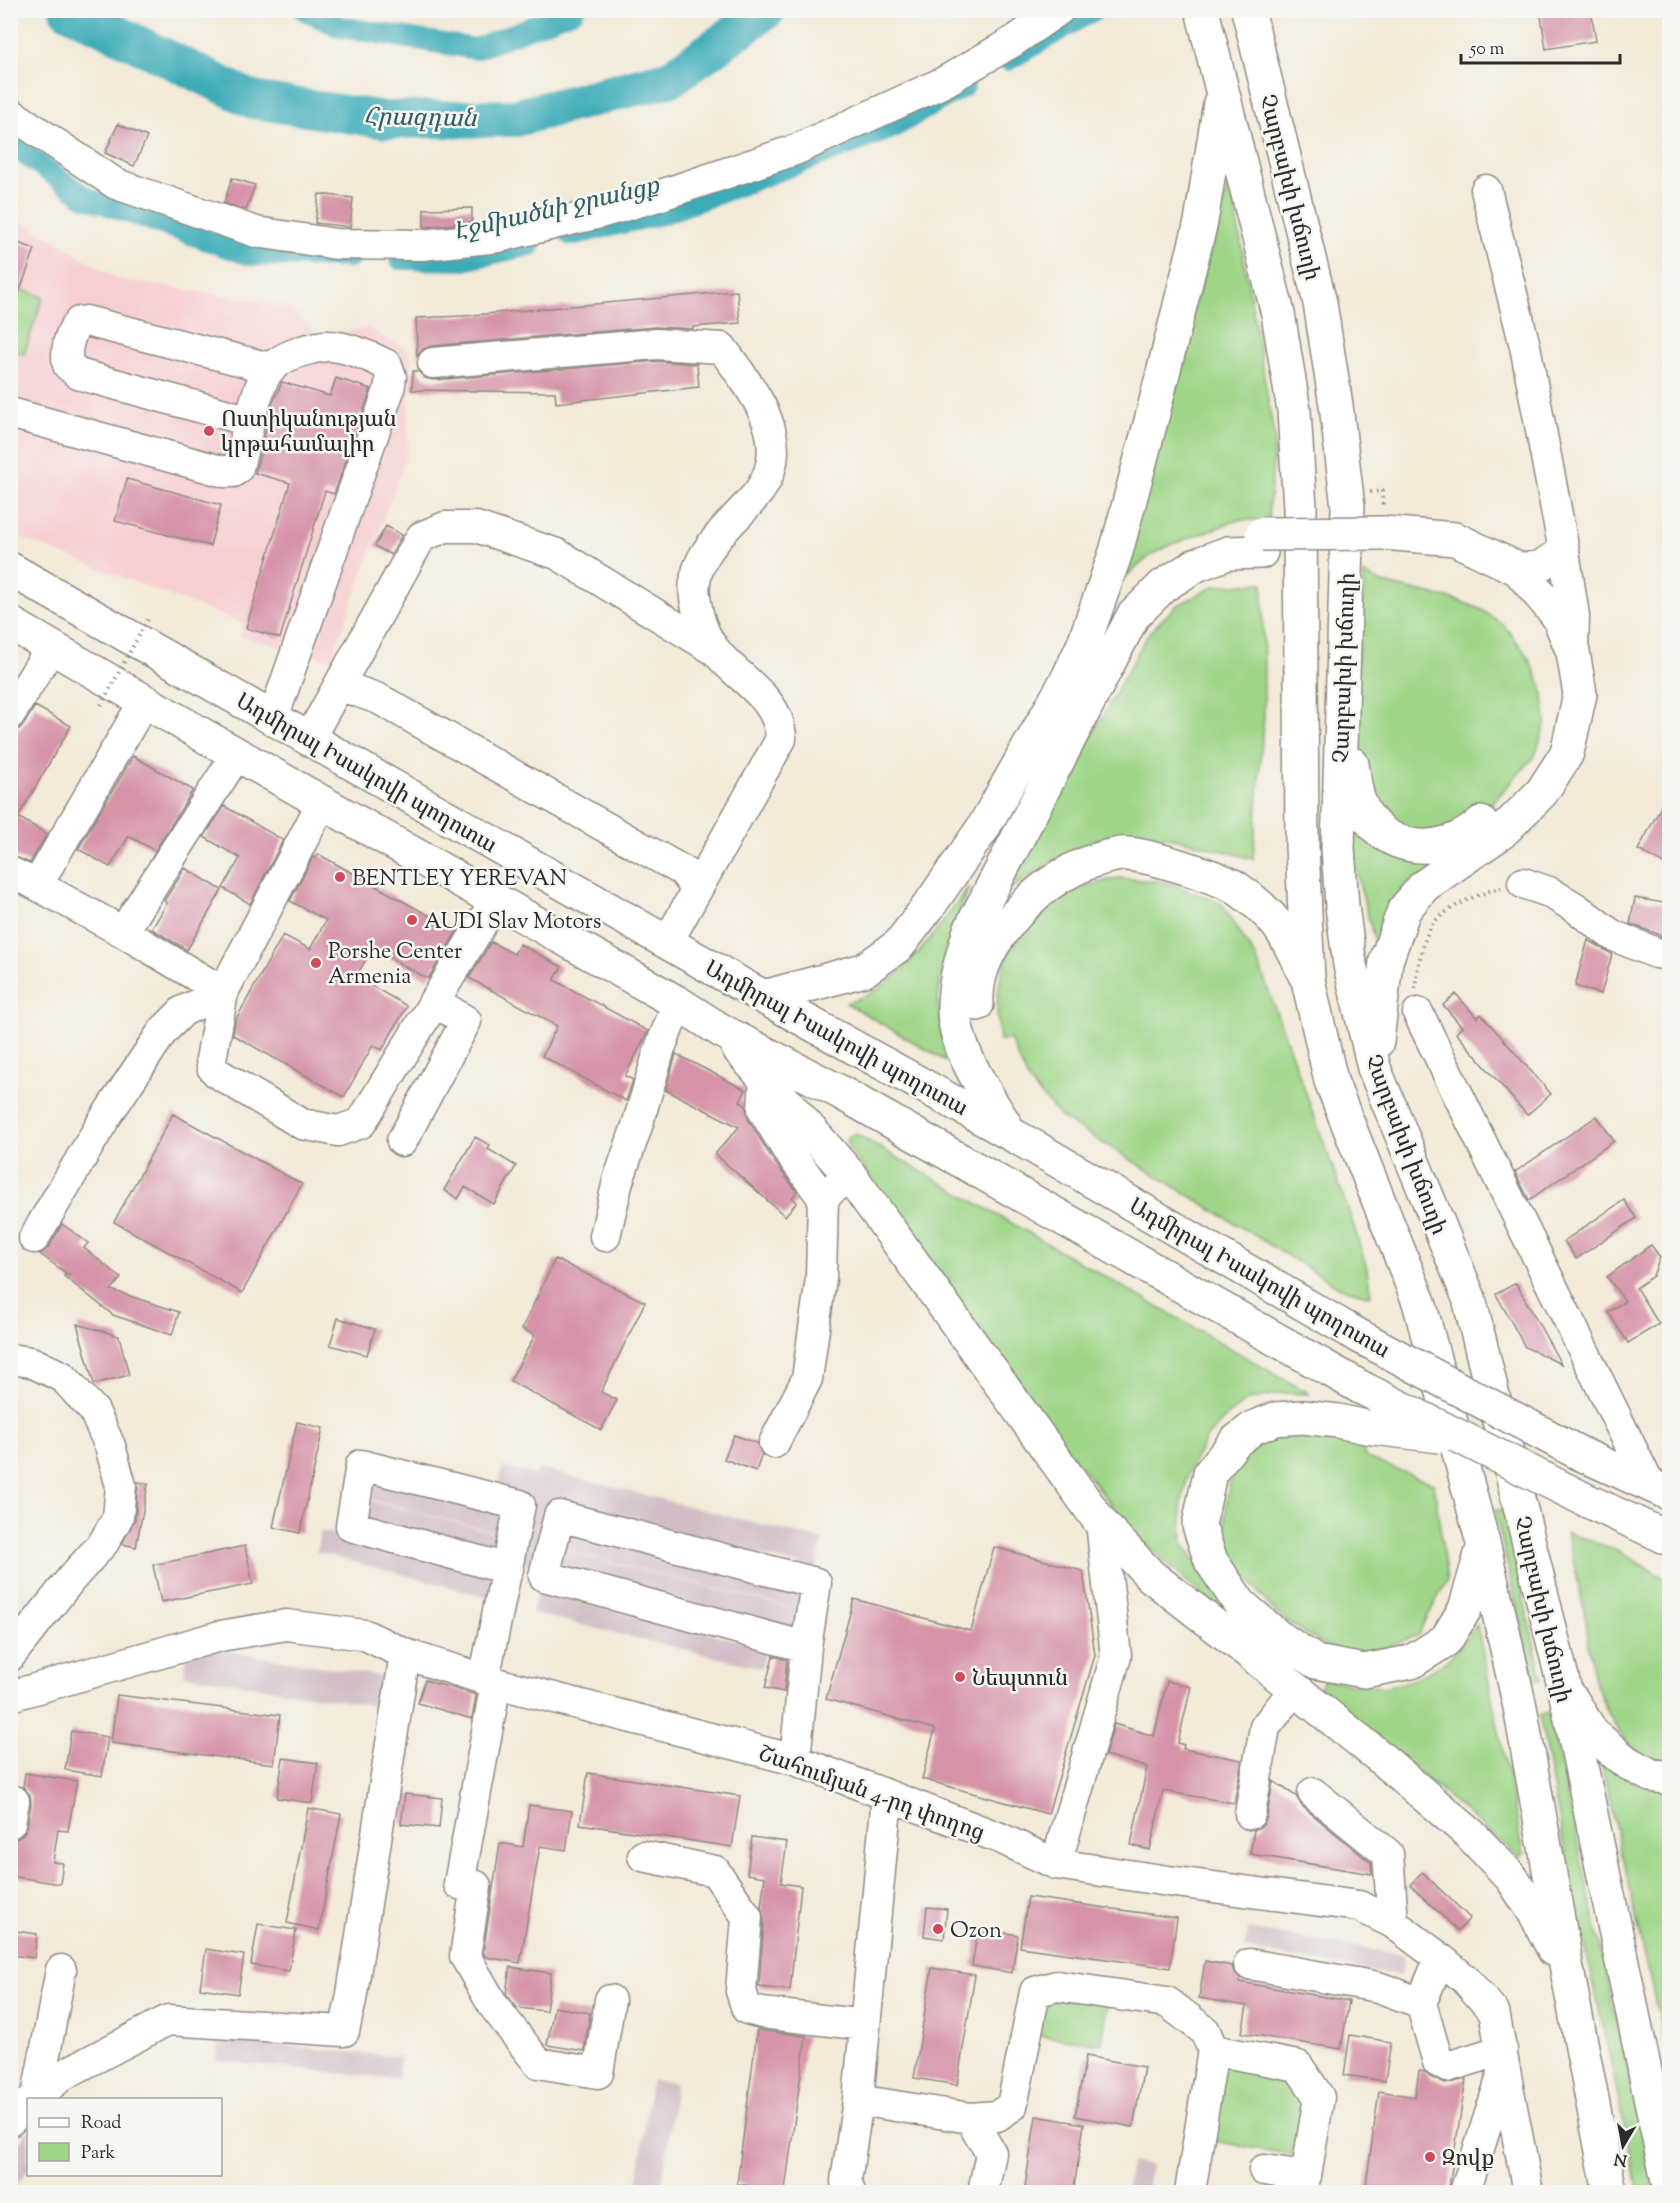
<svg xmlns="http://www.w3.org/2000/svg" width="1680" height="2203" font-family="'Sorts Mill Goudy','Noto Serif Armenian',serif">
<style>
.built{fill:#f7cfd2}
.industrial{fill:#d2bdc6}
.green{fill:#9ed587;stroke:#648059;stroke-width:1.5}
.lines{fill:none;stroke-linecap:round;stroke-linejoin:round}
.canal{stroke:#3babb8;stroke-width:22}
.river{stroke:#3babb8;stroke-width:38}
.building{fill:#d693a8}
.minor-casing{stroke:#8f8a82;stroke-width:33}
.highway-casing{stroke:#8f8a82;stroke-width:36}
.path{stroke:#8f8a82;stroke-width:4;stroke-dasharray:1.5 4.5;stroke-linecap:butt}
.minor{stroke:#fff;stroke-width:30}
.highway{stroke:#fff;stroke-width:33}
.highway-bridge-casing{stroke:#8f8a82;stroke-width:36;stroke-linecap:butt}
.path-bridge{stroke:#8f8a82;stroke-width:4;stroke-dasharray:1.5 4.5;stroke-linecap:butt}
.highway-bridge{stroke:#fff;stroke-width:33}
.poi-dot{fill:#d1495b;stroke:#f6f6f2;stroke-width:2}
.labels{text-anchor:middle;stroke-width:5;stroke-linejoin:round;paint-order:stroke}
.street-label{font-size:22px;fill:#2b2b2b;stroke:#f6f6f2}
.poi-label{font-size:22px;fill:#2b2b2b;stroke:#f6f6f2;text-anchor:start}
.water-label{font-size:24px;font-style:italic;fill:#315e63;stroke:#f6f6f2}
</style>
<rect width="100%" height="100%" fill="#f6f6f2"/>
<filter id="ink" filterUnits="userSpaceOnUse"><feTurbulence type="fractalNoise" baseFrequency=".0167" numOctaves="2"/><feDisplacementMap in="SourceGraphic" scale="12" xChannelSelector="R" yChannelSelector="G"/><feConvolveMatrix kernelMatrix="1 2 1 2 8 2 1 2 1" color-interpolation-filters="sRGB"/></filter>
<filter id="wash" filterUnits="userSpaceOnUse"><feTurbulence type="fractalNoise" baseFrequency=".008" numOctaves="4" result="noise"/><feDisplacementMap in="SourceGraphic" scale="24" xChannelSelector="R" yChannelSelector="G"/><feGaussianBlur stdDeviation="1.35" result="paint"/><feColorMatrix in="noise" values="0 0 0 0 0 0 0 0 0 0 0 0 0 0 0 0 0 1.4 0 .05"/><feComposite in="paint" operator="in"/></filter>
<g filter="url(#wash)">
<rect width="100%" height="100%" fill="#f3ead8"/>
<path class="built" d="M10,218L27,224L118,279L287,306L318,335L368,328L411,352L407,455L331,660L240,636L243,624L26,540L11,531Z"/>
<path class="industrial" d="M502,1467L535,1475L538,1468L823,1540L816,1569L551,1503L535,1566L515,1561L497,1489Z
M376,1480L512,1515L507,1535L372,1500Z
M371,1501L507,1536L501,1555L366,1520Z
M565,1528L809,1590L803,1610L560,1549Z
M321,1531L498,1576L492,1598L316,1552Z
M560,1550L803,1611L798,1631L555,1570Z
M537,1592L766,1647L761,1668L532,1613Z
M189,1645L386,1677L381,1707L184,1675Z
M1248,1929L1404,1955L1401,1976L1245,1949Z
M218,2039L400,2057L398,2079L216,2061Z
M651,2080L676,2083L661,2192H636Z
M28,2130V2170L11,2192V2155Z
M1131,2162L1151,2165L1147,2192H1126Z"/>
<path class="green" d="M1230,179L1275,440L1268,520H1238L1170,545L1150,556L1116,585Z
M11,286L43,297L24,354L11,349Z
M1364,574L1382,583L1456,600L1480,609L1503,624L1527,655L1542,687L1546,722L1535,756L1470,827L1437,837L1389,827L1351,748Z
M1263,583L1264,714L1253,859C1214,849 1162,831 1122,833C1090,835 1033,873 1006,892L1148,634L1176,606L1215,586Z
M1349,784L1361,819L1441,851L1379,959L1356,870Z
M1118,878L1166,882L1221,903L1257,959L1352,1220L1367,1269L1371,1296L1339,1287L1062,1118L1029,1082L1010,1039L1000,1041C999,1030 997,1019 997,1009C997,969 1018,920 1052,898C1064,890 1102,882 1118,878Z
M969,887L944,952L938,1001L946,1061L846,1003C903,988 935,930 969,887Z
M856,1134L1310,1394L1282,1393L1248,1400L1229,1414L1207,1437L1189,1471L1181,1505L1183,1544L1227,1605L1224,1612L1203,1596L1134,1534L1072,1455L849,1148L847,1142L849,1136Z
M1309,1432L1358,1442L1367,1458L1434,1484L1447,1580L1418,1635C1393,1645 1366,1655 1339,1650C1323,1647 1289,1623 1276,1613C1268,1606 1237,1564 1232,1554C1222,1534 1225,1495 1233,1474C1236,1465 1243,1449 1252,1444C1269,1433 1289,1433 1309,1432Z
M1495,1510H1504L1542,1679L1533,1680Z
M1567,1533L1617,1550L1669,1581V1763C1632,1765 1605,1713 1596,1683C1589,1661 1589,1637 1585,1614C1579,1587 1573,1560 1567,1533Z
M1477,1625L1524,1854L1519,1857L1319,1688L1325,1679C1374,1690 1404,1692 1447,1660C1458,1651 1468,1636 1477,1625Z
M1549,1714L1655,2192H1639L1575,1899L1539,1715Z
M1602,1767H1611L1669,1792V2045H1665Z
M1044,1992L1108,2001L1102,2044L1038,2035Z
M1221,2062L1283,2073L1307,2102L1298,2156L1207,2140Z"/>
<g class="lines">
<path class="canal" d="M305,10L340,27L476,49L574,10
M1008,60L1094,10
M10,144L85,197L249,255L349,257
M571,235L662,214L890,129L964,86
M400,259L464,260L530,245"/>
<path class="river" d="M68,10L253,100L385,120L515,118L671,78L767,10"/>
</g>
<g id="blocks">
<path class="building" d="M1540,10H1591L1596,41L1546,49Z
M118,124L147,137L134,166L105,153Z
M232,178L255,185L246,210L224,203Z
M319,194L353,198L350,227L315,223Z
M472,208V222L424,227V209Z
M10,240L35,249L12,312L10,311Z
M737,291L740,323L693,327V329L655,327L432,346L424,349L417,356L416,318L463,316Z
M656,361L697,364L699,387L556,403L555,392L412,390L413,371H418L425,378L434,380Z
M336,378L371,389L334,494L325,491L280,638L246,628L290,483L255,473L272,405L282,382L330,396Z
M127,479L221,505L210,546L115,521Z
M386,526L402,535L391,555L375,546Z
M35,706L71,726L18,817L47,834L30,863L10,855V731L19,729L24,724Z
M133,756L193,790L155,851L129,836L110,867L78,849Z
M1670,790V867L1638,850Z
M224,806L283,840L250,904L223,888L240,858L204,837Z
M318,854L457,931L428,979L372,948L356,977L407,1006L382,1050L373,1045L344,1097L233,1035L235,1021L283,935L310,949L326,920L290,901L313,857L316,858Z
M185,868L222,890L187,950L152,929L167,903L164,901Z
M1635,898L1670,904L1666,937L1630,924Z
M1588,940L1612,954L1601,994L1575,986Z
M491,942L514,954L520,944L562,967L554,980L648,1031L625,1076L633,1080L626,1101L542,1056L557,1026L469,978Z
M1456,994L1477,1018L1481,1014L1551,1094L1527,1115L1456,1033L1462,1027L1443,1005Z
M676,1054L746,1090L740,1101L746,1106L748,1119L771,1157L797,1192L792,1198L797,1202L785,1216L715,1154L739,1127L666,1090Z
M173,1114L302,1184L242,1293L114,1222Z
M1597,1116L1614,1141L1529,1200L1515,1172Z
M475,1137L490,1145L488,1149L516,1166L494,1204L465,1187L458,1199L444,1190Z
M1624,1200L1636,1218L1576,1259L1564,1241Z
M62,1224L88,1243L84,1248L121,1278L111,1290L179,1312L172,1335L113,1315L64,1276L65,1274L70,1276L40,1254L49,1247Z
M1651,1245L1660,1257L1653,1276L1636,1288L1659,1324L1628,1343L1608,1312L1625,1301L1607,1277Z
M555,1259L645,1302L601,1392L617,1400L601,1430L510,1381L535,1335L522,1329Z
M1516,1283L1561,1364L1525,1347L1496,1294Z
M338,1318L375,1329L367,1355L330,1345Z
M77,1324L119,1336L129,1375L94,1384Z
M297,1422L323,1428L300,1533L273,1527Z
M734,1435L757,1443L762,1454L756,1471L724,1459Z
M138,1482L148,1484L136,1547L122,1544L135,1519Z
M245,1546L253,1584L161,1602L153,1565Z
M994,1547L1083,1571L1095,1655L1048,1814L922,1779L935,1729L826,1699L854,1599L971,1631Z
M773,1656L787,1660L784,1692L765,1688Z
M425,1680L476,1695L472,1719L418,1703Z
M1167,1681L1191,1687L1178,1743L1184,1745L1183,1749L1242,1760L1234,1803L1163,1791L1150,1850L1131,1845L1147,1767L1105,1755L1114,1724L1154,1736Z
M117,1695L280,1715L274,1764L111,1743Z
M71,1731L108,1737L102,1776L65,1770Z
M283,1758L318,1763L312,1803L277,1798Z
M25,1773L77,1781L68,1831L58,1830L53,1862L63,1863L60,1884L10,1876L16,1839L23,1835L27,1827L31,1804L30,1795L23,1787Z
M588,1773L740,1796L732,1847L580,1824Z
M1273,1781L1296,1796L1302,1806L1371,1863L1372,1874L1250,1854L1254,1830L1263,1825L1267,1817Z
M405,1794L442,1798L439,1828L401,1824Z
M529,1805L572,1811L566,1850L540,1846L520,1963L486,1957L483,1953L500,1843L523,1847Z
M308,1808L341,1814L319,1930L287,1923Z
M752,1837L787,1842L781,1883L801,1886L790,1990L759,1987L764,1918L761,1907L765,1877L747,1874Z
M1422,1872L1470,1918L1458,1931L1410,1885Z
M1028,1897L1177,1918L1170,1968L1020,1947Z
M927,1907L947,1909L944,1939L924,1936Z
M258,1924L296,1930L289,1971L251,1965Z
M978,1928L1018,1935L1012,1973L972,1966Z
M10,1930L37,1934L34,1958L10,1955Z
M206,1949L244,1955L238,1994L200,1988Z
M1205,1961L1232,1966L1233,1970L1240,1978L1239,1982L1349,2001L1341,2049L1242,2033L1247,2006L1199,1998Z
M510,1967L551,1973L546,2011L517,2008L506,1994Z
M932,1968L975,1975L957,2085L914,2078Z
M554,2007L590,2013L584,2051L547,2045Z
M757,2030L806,2036L785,2190L737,2184Z
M1350,2035L1391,2042L1385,2081L1344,2075Z
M1086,2056L1144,2067L1133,2127L1075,2116Z
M1419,2071L1426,2072L1430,2077L1445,2084L1466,2079L1448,2193H1365L1379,2091L1415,2097Z
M1036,2116L1084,2124L1073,2193H1024Z"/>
</g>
</g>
<g filter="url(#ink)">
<use href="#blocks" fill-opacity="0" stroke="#8f8a82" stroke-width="1.5"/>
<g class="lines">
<defs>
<path id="minor" d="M10,113L116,184L256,232L336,244L422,245L499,237L596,214L658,196L795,150L944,82L1014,41L1059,10
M1486,190L1525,346L1564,551L1574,616L1573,649
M433,363L656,344L722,348C751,389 795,439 760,490C749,505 735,517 723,531C711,545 697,562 695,582C693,592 696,603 698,613C701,626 707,640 715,650C738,680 780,697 781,739L667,943
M10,413L225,472H233L238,468C244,446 256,382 271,368C284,355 308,348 326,346C343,345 372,357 387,365L391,377L389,390L273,718
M250,421L78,374L68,365C65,351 69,333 79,322L86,321L270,368
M1518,569L1540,566L1564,551
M339,685L421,537L445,527H476L557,554L716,651
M10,714L52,646
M309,739L339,685L379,699L683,871L697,889
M10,872L33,883L40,880L145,700
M33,883L123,932L223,992L211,1060L212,1067L217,1073L302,1124L338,1131L361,1123L496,900
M1523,883L1549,892L1576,908L1612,935L1656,953L1670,955
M123,932L237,754
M1418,1013L1650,1486
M765,1076L763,1110L786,1148L823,1198
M402,1141L466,1021L434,1001
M605,1236L618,1181L637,1126L660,1048L678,1003
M34,1238L105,1118L163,1031L183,1011L223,992L323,801
M10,1359L31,1362L63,1377L94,1411L110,1446L121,1486L118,1517L104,1542L71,1579L10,1656
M774,1443L807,1379L821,1278L823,1198L849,1174
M484,1679L520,1505L361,1465L351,1526L508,1569
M496,1683L459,1884L476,1886L465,1956L493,2005L538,2063L598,2073L610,2000
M10,1696L220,1636L286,1625L365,1635L405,1654L496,1683L795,1760L1000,1838L1056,1864L1168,1881L1359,1906L1393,1923L1440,1958L1466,1980L1494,2012L1528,2192
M795,1760L806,1647L816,1583L559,1516L544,1576L806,1647
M1313,1793L1388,1854L1393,1923
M1250,1814L1265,1727L1295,1689
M10,1823L14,1801
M643,1856L715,1871L747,1917L741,1991L747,2009L762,2013L865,2025
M1056,1864L1116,1656L1101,1523
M1440,1958L1421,2003L1438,2062L1447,2067L1502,2050
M1249,1964L1378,1987L1421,2003
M1213,2050L1298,2066L1319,2097L1306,2176L1264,2170
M37,2095L61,1970
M32,2100L63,2075L168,2020L344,2031L351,2000L405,1654
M858,2100L970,2118L997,2116L1012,2106L1035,1992L1057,1986L1167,2002L1205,2031L1213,2050L1190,2192
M970,2118L991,2153L983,2192
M10,2121L28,2103
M850,2192L846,2181L858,2100L887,1797
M1465,2192L1504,2070"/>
<path id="highway" d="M1202,10L1278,314L1294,411L1300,508L1302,846L1308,980L1331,1081L1419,1302L1484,1547L1520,1707L1568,1975L1610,2192
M1248,10L1320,303L1336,405L1348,507L1338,848L1342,906L1350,965L1374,1068L1469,1298L1565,1690L1670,2191
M10,569L765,998L1036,1148L1357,1335
M10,623L208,738L678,1003L722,1031L838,1091L1362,1388
M1352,764C1354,776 1355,790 1359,801C1379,854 1443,859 1481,823
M764,997L864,970L899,945L931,903L983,828L1068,678L1083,646L1116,552L1151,421L1201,222L1220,103
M977,1004C975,972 992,942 1013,918C1040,885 1078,861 1120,854C1138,851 1223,878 1238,889C1251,898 1266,911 1276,923C1288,937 1296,958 1305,975
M1377,1042L1386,961L1404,910L1424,886L1501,833L1542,792L1567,753L1580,694L1573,652L1558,616L1518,569L1455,539L1383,533
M738,1048L849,1174L1101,1523L1151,1576L1240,1645L1376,1754L1470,1834L1511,1877L1536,1915L1554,1950
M1010,1133C989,1097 953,1049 954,1007C954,981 963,954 970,930L1133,616L1163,586L1196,565L1228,553L1261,552
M1366,1427L1338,1421L1303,1417L1275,1419L1253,1428L1235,1442L1210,1473L1199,1525L1211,1561L1240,1604L1277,1636L1316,1662L1364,1671L1411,1662L1446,1640L1465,1609L1483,1548
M1581,1454L1670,1494
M1588,1501L1670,1539
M1572,1700L1592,1733L1626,1762L1650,1775L1670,1778"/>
</defs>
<use href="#minor" class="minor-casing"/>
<use href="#highway" class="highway-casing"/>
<path class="path" d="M1370,492L1382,491L1383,508
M1415,988C1417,970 1422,941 1432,925C1444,908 1482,892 1501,888"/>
<use href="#minor" class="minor"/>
<use href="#highway" class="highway"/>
<defs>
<path id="highway-bridge" d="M1262,534L1383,533
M1357,1335L1581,1454
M1362,1388L1588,1501
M1366,1427L1440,1436"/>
</defs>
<use href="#highway-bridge" class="highway-bridge-casing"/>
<path class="path-bridge" d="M101,705L148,619"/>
<use href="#highway-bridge" class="highway-bridge"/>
</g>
</g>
<g class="poi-dot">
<circle cx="209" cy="431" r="6"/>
<circle cx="340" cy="877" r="6"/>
<circle cx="412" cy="920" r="6"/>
<circle cx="316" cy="963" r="6"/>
<circle cx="960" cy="1677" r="6"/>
<circle cx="938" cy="1929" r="6"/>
<circle cx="1430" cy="2157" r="6"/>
</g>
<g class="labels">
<g class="street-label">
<text transform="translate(1291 187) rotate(76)" y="8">Չարբախի խճուղի</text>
<text transform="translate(1343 668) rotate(-88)" y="8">Չարբախի խճուղի</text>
<text transform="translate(367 772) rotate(30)" y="8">Ադմիրալ Իսակովի պողոտա</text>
<text transform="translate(837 1037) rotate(29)" y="8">Ադմիրալ Իսակովի պողոտա</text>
<text transform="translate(1407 1144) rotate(69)" y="8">Չարբախի խճուղի</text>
<text transform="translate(1260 1277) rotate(30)" y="8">Ադմիրալ Իսակովի պողոտա</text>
<text transform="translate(1544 1609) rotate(77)" y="8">Չարբախի խճուղի</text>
<text transform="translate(872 1792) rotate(20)" y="8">Շահումյան 4-րդ փողոց</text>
</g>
<g class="poi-label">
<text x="221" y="426">Ոստիկանության<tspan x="221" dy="25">կրթահամալիր</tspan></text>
<text x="352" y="885">BENTLEY YEREVAN</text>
<text x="424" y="928">AUDI Slav Motors</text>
<text x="328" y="958">Porshe Center<tspan x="328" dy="25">Armenia</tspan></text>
<text x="972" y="1685">Նեպտուն</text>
<text x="950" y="1937">Ozon</text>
<text x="1442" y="2165">Զովք</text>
</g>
<g class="water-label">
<text transform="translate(420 117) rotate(1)" y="8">Հրազդան</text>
<text transform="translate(556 208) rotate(-13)" y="8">Էջմիածնի ջրանցք</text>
</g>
</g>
<rect width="1680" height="2203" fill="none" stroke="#f6f6f2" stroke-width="36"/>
<rect x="27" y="2098" width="195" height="78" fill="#f6f6f2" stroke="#a5a5a2" stroke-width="1.5"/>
<rect x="39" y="2118" width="30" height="9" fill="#ffffff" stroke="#a5a5a2" stroke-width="1.5"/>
<text x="81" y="2128" font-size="18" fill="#2b2b2b">Road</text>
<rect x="39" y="2143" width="30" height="18" fill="#9ed587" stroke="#a5a5a2" stroke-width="1.5"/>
<text x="81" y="2158" font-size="18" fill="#2b2b2b">Park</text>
<g transform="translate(1623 2146) rotate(190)" stroke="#f6f6f2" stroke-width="4.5" paint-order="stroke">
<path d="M0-4.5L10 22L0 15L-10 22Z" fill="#2b2b2b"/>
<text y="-9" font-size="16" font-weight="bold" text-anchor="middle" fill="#2b2b2b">N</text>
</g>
<path d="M1461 54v9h159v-9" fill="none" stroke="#2b2b2b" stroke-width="3"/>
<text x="1470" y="54" font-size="18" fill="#2b2b2b" stroke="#f6f6f2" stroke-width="4.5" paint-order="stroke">50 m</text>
</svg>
